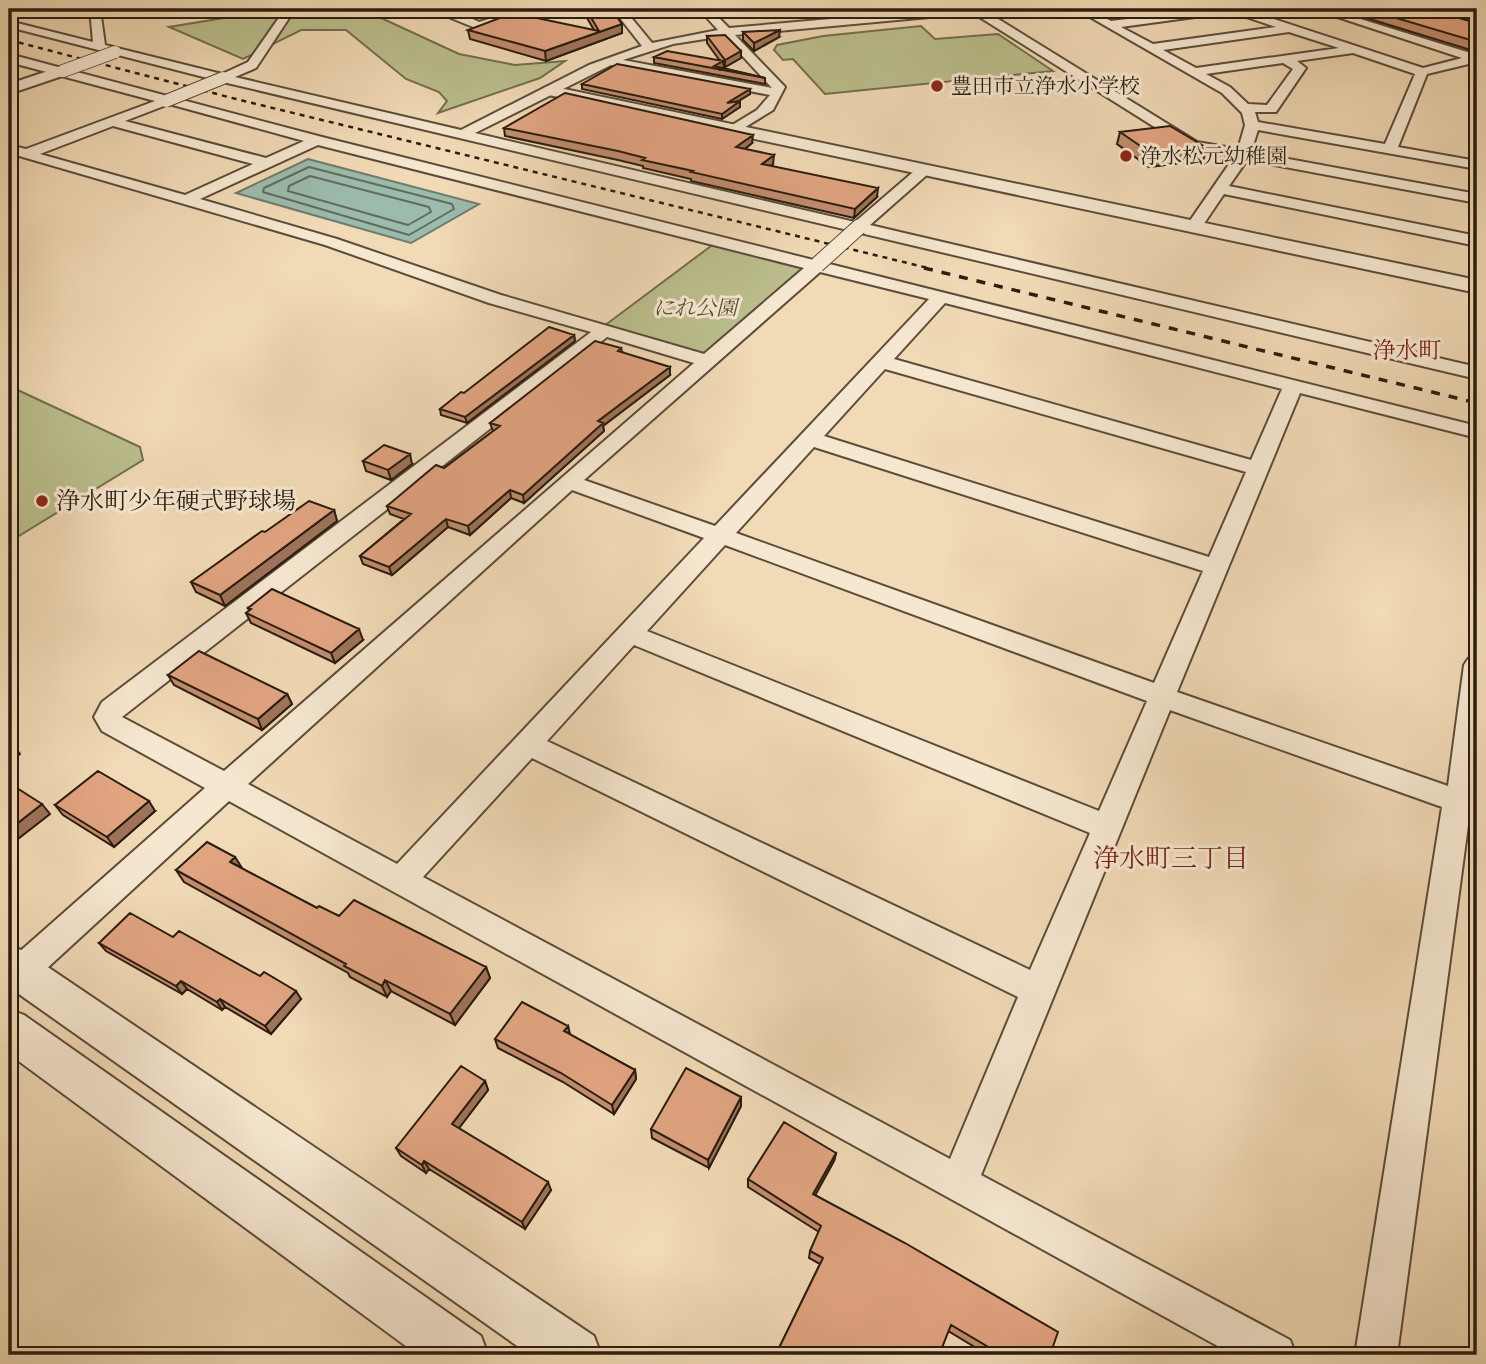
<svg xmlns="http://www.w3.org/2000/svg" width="1486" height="1364" font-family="Cardo,'Noto Serif JP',serif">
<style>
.green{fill:#bbbf8d;stroke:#726e4e;stroke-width:2}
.water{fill:#9bbbac;stroke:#6e7b6d;stroke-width:2}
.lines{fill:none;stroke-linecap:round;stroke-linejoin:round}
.shore{stroke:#626c5e;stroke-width:2}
.minor-casing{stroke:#5c4c39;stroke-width:4}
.tertiary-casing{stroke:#5c4c39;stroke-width:4}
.minor{fill:#f6e7d0;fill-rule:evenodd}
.tertiary{fill:#f6e7d0;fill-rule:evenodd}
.rail-far1{stroke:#2a1c0f;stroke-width:2.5;stroke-dasharray:5 5;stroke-linecap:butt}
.rail{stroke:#2a1c0f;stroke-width:3.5;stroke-dasharray:9 9;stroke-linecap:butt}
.minor-bridge-far1-casing{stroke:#5c4c39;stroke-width:14;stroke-linecap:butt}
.minor-bridge-casing{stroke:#5c4c39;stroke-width:17;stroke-linecap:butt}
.minor-bridge-far1{stroke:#f6e7d0;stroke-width:12}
.minor-bridge{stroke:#f6e7d0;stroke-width:15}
.wall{fill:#c28d6f;stroke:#2a1c0f;stroke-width:2}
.shaded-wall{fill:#9e735a;stroke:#2a1c0f;stroke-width:2}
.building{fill:#e1a481;stroke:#2a1c0f;stroke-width:2}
.poi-dot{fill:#8f2418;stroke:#f6e7d0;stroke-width:2.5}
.labels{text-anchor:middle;stroke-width:6;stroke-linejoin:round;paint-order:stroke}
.far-poi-label{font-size:21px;fill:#2a1c0f;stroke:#f6e7d0;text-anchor:start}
.far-park-label{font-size:21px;font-style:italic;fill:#564d35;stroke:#f6e7d0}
.far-quarter-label{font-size:23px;fill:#7a1f14;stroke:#f6e7d0}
.poi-label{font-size:24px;fill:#2a1c0f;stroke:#f6e7d0;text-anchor:start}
.neighbourhood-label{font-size:26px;fill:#7a1f14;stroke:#f6e7d0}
</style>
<rect width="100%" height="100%" fill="#f1dab6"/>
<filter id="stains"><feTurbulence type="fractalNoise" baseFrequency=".00286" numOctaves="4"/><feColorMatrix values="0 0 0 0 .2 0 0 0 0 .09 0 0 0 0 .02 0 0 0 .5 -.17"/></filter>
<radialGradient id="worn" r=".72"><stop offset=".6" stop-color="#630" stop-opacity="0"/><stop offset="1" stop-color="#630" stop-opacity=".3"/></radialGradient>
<path class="green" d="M244,9H390L379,17L459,54L515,65L565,61L540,78L438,113L447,101L439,92L406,79L346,30H301L243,59L169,27L248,14Z
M921,26L935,39L998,34L1053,71L825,94L793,59L783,60L774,50L777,45L823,36Z
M715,243L805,266L704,354L604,326Z
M9,386L140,447L143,460L9,542Z"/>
<path class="water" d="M308,159L479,204L411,243L236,193Z"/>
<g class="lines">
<path class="shore" d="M309,167L452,204L454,209L409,235L263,192L264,188Z
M310,176L429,207L431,212L408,225L288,191L289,186Z"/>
<defs>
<path id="minor" d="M90,9H100L105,45L222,74L248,62L285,9H295L256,68L235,77L461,130L589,65L642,46L613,9H624L652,43L718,30L699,9H710L729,28L944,9H982L1197,142L1238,149L1245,125L1242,113L1222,93L1076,9H1089L1111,21L1209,9H1243L1423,68L1462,58L1313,9H1328L1477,55V62L1427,74L1398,147L1477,161V169L1258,130L1251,152L1477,194V203L1247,160L1229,186L1477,236V246L1224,194L1199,231H1187L1185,228L1234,157L1188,148L973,13L735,35L785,87L773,110L734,134L729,133V127L757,110L770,95L611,65L475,133L855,222L919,167H929L931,170L929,173L870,225L1477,367V379L223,82L9,27V21L93,42ZM1232,12L1276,27L1153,44L1121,27ZM1289,32L1339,48L1196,68L1163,50ZM724,36L772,88L623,60L673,44ZM1353,53L1415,74L1385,144L1258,122L1255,112H1276L1306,68L1297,61ZM1283,63L1293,69L1267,105L1248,104L1230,87L1206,74Z
M442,9H452L479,22L505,14L503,9H513L516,16L478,29L446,16Z
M9,54L322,137L1477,426V438L1300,393L1177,692L1448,786L1464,665L1468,659L1477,656V779L1474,795L1477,796V820L1469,818L1397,1355H1355L1442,807L1170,710L981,1175L1290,1340L1296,1355H1234L229,801L32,982L20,987L9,983V961L205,788L102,731L94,717L102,702L591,332L489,303L325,245L9,153V145L26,149L155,101L9,62ZM169,104L304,141L266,158L125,121ZM113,126L253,164L185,195L40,154ZM318,145L804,268L704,354L501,295L337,239L200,199ZM820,272L929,299L715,526L584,480ZM945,303L1282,389L1251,460L894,359ZM607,337L694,363L224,771L122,717ZM885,369L1246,472L1209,557L824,436ZM814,447L1203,571L1154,683L736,533ZM572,490L704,538L397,864L248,784ZM725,545L1147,701L1099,811L647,631ZM634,645L1090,833L1030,970L547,741ZM532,758L1018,997L950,1159L423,877Z"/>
<path id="tertiary" d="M63,66L71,71L68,74L9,94V84Z
M550,86L1477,280V293L544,94L542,91L544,88Z
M9,946L24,951L594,1336L601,1355H530L9,987Z
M9,1009L24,1015L481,1336L488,1355H418L9,1054Z"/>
</defs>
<use href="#minor" class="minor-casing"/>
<use href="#tertiary" class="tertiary-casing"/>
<use href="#minor" class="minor"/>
<use href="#tertiary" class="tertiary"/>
<path class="rail-far1" d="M9,40L236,99L932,269"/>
<path class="rail" d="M924,268L1477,403"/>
<defs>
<path id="minor-bridge-far1" d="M63,71L115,52
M166,101L223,78"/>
<path id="minor-bridge" d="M817,265L859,227"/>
</defs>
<use href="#minor-bridge-far1" class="minor-bridge-far1-casing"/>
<use href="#minor-bridge" class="minor-bridge-casing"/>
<use href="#minor-bridge-far1" class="minor-bridge-far1"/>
<use href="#minor-bridge" class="minor-bridge"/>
</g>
<path class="wall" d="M583,9H611L622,33L546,61L470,39L468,30H594L583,11Z
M1363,9H1426L1477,23V52L1360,16Z
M743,32L779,37L754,51L743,40Z
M707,36L741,51V58L725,67L724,65V67L722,68L765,78V84L654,63V57L720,61L707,43Z
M582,84L750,89V94L737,102L740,107L722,119L582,89Z
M504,128L752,143L745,149L773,164L771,166L877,197L854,218L691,181V179L643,168V166L618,160L505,136Z
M1120,132L1207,148L1203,160L1149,167L1117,144Z
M574,335L575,341L467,423L441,415L440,409L464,393Z
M621,348L622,352L670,375L603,426L604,431L524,503L511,498L470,535L448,527L392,575L363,564L360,556L404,519L390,514L387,506L444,468L493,431L490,423Z
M363,461L412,464L391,480L366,471Z
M334,510L337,521L225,606L196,592L191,582L265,532Z
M248,608L363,640L335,663L251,623L246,613L249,611Z
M168,675L287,694L292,704L262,730L174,685Z
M55,805L155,811L114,847L63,815Z
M242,869L317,908L486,967L490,978L455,1025L391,991L387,997L350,977L348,973L184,882L176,870Z
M173,937L301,999L271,1034L225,1007L222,1010L187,989L182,994L106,951L99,943Z
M568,1026L570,1035L635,1070L636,1079L614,1114L563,1082L498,1048L495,1039Z
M485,1081L488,1090L459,1128L551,1190L525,1229L429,1169L426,1173L401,1156L396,1148Z
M741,1097V1106L709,1168L652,1138L651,1129Z
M836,1153L834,1161L815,1195L1050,1355H988L948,1331L939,1355H781L779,1354V1348L820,1264L809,1258L810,1251L819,1232L748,1187V1179Z"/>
<path class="shaded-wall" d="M622,24V33L546,61L545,51Z
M780,30L779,37L754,51V43Z
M741,51V58L725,67V60Z
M723,61L724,67L720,70L714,66Z
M750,89V94L727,108V103Z
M740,101V107L722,119V114Z
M753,135L752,143L736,156V147Z
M1207,148L1203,160L1149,167L1152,154Z
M774,155L773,164L762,172V164Z
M878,188L877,197L854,218L855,209Z
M574,335L575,341L467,423L465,417Z
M670,367V375L603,426L604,431L524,503L523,495L598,421Z
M410,454L412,464L391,480L388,470Z
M510,490L511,498L470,535L468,526Z
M334,510L337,521L225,606L220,595Z
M446,519L448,527L392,575L389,567Z
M359,629L363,640L335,663L331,653Z
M287,694L292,704L262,730L258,719Z
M12,743L20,754L9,762V746Z
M149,801L155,811L114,847L107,837Z
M42,804L50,814L9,846V830Z
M235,857L242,868L230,862Z
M486,967L490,978L455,1025L450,1014Z
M385,980L391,991L387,997L382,986Z
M181,981L187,989L182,994L176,986Z
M296,991L301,999L271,1034L265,1026Z
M220,999L225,1007L222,1010L217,1002Z
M568,1026L570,1035L564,1031Z
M635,1070L636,1079L614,1114L612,1105Z
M485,1081L488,1090L456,1132L452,1124Z
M741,1097V1106L709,1168L708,1160Z
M836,1153L834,1161L812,1201L813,1194Z
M424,1161L429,1169L426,1173L422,1165Z
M548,1182L551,1190L525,1229L522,1222Z"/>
<path class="building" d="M586,9H611L622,24L545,51L468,30L513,13L599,31Z
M1366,9H1426L1477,23V42Z
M780,30L754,43L743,32Z
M725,35L741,51L725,60L707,36Z
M667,51L723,61L714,66L765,78L654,57Z
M617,64L750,89L727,103L740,101L722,114L582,84Z
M565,93L753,135L736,147L774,155L762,164L878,188L855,209L691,172L693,171L642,160L645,158L618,151L504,128Z
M1170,126L1207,148L1152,154L1120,132Z
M549,327L574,335L465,417L440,409L461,392L464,393Z
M595,341L621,348L618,351L670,367L598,421L603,423L523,495L510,490L468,526L446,519L389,567L360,556L411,514L387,506L436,465L444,468L500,426L490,423Z
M384,445L410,454L388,470L363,461Z
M309,501L334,510L220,595L191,582L262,531L265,532Z
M272,589L359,629L331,653L246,613L251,609L248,608Z
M199,651L287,694L258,719L168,675Z
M98,771L149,801L107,837L55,805Z
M9,783L42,804L9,830Z
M207,842L235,857L230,862L317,908L319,906L339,916L354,900L486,967L450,1014L385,980L382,986L344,966L346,964L176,870Z
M130,913L173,937L179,931L260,976L264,972L296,991L265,1026L220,999L217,1002L181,981L176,986L99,943Z
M522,1002L568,1026L564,1031L635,1070L612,1105L561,1073L495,1039Z
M461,1066L485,1081L452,1124L548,1182L522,1222L424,1161L422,1165L396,1148Z
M686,1068L741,1097L708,1160L651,1129Z
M784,1122L836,1153L813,1194L905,1243L1058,1332L1050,1355H1002L951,1325L939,1355H791L779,1348L823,1258L810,1251L821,1226L748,1179Z"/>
<g class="poi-dot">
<circle cx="937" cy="86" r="7"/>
<circle cx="1126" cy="156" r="7"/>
<circle cx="42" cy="501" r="7"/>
</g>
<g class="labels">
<g class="far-poi-label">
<text x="951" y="93">豊田市立浄水小学校</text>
<text x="1140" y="163">浄水松元幼稚園</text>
</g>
<g class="far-park-label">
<text x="695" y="315">にれ公園</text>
</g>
<g class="far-quarter-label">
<text x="1407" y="358">浄水町</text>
</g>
<g class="poi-label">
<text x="56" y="509">浄水町少年硬式野球場</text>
</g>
<g class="neighbourhood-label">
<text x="1171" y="867">浄水町三丁目</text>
</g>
</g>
<rect width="1486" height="1364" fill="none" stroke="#f1dab6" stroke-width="35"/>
<rect x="10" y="10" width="1465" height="1343" fill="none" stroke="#2a1c0f" stroke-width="3.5"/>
<rect x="18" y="18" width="1451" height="1329" fill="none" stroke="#2a1c0f" stroke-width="2"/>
<rect width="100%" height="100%" filter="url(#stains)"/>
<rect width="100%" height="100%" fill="url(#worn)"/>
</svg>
